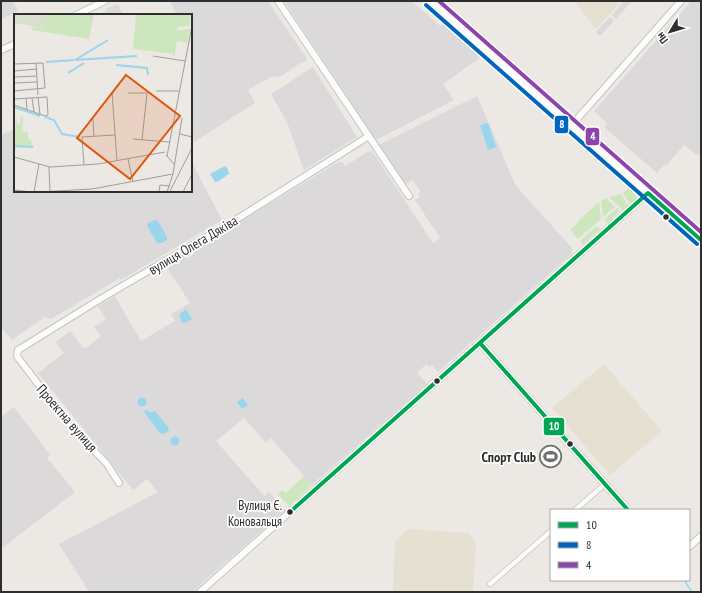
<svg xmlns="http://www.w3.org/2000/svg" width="702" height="593" font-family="'PT Sans Narrow',sans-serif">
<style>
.industrial{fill:#dcd9db}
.education{fill:#e6e0d3}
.green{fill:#cee6be}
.water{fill:#99d6ec}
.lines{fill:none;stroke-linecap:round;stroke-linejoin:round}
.stream{stroke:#99d6ec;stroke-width:1.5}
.pedestrian-casing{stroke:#c5c4c5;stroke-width:6}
.minor-casing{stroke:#c5c4c5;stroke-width:8}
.tertiary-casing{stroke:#c5c4c5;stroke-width:10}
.pedestrian{stroke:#fcfcfb;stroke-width:4.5}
.minor{stroke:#fcfcfb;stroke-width:6}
.tertiary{stroke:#fcfcfb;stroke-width:8}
.bus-1-casing{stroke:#fff;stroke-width:7}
.bus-2-casing{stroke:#fff;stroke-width:7}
.bus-3-casing{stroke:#fff;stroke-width:7}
.bus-1{stroke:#00a651;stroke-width:4}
.bus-2{stroke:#0065bd;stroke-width:4}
.bus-3{stroke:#8e44ad;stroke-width:4}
.bus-dot{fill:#2e2e2e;stroke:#fff;stroke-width:1.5}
.labels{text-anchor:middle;stroke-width:3.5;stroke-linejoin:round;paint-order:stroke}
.bus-label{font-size:13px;fill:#2e2e2e;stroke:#fff;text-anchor:end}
.street-label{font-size:14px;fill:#2e2e2e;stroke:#fff}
.poi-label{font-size:14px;font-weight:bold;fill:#2e2e2e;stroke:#fff;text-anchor:end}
.inset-river{fill:none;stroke:#99d6ec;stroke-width:2}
.inset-road{fill:none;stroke:#a09e9b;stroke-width:1}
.view{fill:#df570e;fill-opacity:0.15;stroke:#df570e;stroke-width:2}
.inset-edge{fill:none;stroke:#2e2e2e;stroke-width:2}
.line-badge{stroke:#fff;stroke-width:1.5}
.badge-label{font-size:11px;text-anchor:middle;font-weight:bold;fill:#fff}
</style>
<rect width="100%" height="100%" fill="#ece8e4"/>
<path class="industrial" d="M1,1H13L18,11L1,20Z
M170,1H268L308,60L297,65L282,76L271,77L248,90L255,103L191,144V15H177Z
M284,1H412L440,26L444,23L481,57L443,84L454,100L376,140Z
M624,1H632L616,19L612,15Z
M691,1H701V153L698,156L684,145L666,166L664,165L657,173L604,127L607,123L594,111Z
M118,4L123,15H98L106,11L105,9Z
M610,17L614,21L600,36L596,32Z
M313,67L357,137L304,170L287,122L271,94Z
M477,96L516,186L572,248V254L438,372L432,365L429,367L426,364L417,373L427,384L312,485L271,438L266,443L244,418L216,441L264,496L269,492L285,510L192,592H89L59,544L158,492L147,479L133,490L38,373L64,353L56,342L70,331L83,348H86L101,336L94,327L106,320L98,306L115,296L141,341L175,321L171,314L190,303L166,266L183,255L187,259L190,257L195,253V249L340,161L341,163L343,162L345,166L369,151L370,152L372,151L433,243L440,238L415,200L420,197L418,194L421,192L413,180L405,184L379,145Z
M15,129V191H191V161L222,220L121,280L120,278L51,319L45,317L12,340L1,327V135Z
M14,407L50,455L47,458L75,492L1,549V417Z"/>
<path class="education" d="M574,1H616L619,4L596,29Z
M604,364L662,431L610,475L552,408Z
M408,529L469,533L476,542L473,592H393L395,541Z"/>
<path class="green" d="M630,187L633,188L637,194L635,200L630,204L623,193Z
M621,194L628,206L623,210L609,197Z
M606,198L615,207L603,217L601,201Z
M599,202L601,219L578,239L570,229L578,223L577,222Z
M617,208L620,211L607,223L604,220Z
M663,215L696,244H694L662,217Z
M597,226L600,229L583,244L580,241Z
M304,476L312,485L289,506L278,494L283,490L286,493Z"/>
<path class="water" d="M488,123L496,147L488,150L480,125Z
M225,166L228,169V172L230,173L219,181L215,182L210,174Z
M155,220L158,221L167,237V240L162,243H157L147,226L148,223Z
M186,309L192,319L184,323L182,322L179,315Z
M137.5 402a4.5 4.5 0 1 1 9 0a4.5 4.5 0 1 1-9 0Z
M243,398L248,405L242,409L237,402Z
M145,410L150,412L155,411L168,427L169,431L163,434L160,433L144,412Z
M170.5 441a4.5 4.5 0 1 1 9 0a4.5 4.5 0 1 1-9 0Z"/>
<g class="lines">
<path class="stream" d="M684,580L692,592"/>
<defs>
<path id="pedestrian" d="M575,510L605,484
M490,584L551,531"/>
<path id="minor" d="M278,1L409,196
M76,15L105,1
M1,50L15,44
M571,126L681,1
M480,343L628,510
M119,483L107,464L68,423L19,359L17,356L18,350L102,298L237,219L369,136
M689,547L701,536
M200,592L648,193"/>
<path id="tertiary" d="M430,1L701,240"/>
</defs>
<use href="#pedestrian" class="pedestrian-casing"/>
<use href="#minor" class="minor-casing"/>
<use href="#tertiary" class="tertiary-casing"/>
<use href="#pedestrian" class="pedestrian"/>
<use href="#minor" class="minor"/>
<use href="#tertiary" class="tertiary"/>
<defs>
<path id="bus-1" d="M480,343L628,510
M290,512L648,193L701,240"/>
<path id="bus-2" d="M426,5L697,244"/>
<path id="bus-3" d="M439,1L701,232"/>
</defs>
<use href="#bus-1" class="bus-1-casing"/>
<use href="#bus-2" class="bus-2-casing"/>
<use href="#bus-3" class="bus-3-casing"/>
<use href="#bus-1" class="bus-1"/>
<use href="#bus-2" class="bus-2"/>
<use href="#bus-3" class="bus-3"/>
</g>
<defs>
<symbol id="stadium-ring" viewBox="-11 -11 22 22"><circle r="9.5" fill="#fff" stroke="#706f6e" stroke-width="1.5"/><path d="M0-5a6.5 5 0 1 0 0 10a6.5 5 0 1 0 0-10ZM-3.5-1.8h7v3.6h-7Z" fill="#706f6e"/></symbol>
</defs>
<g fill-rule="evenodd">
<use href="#stadium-ring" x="538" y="444" width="25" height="25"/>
</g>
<g class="bus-dot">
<circle cx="666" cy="217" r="3.5"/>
<circle cx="437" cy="381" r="3.5"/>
<circle cx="570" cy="444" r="3.5"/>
<circle cx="290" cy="512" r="3.5"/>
</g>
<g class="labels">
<g class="bus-label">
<text x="282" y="510">Вулиця Є.<tspan x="282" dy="16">Коновальця</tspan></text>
</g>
<g class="street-label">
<text transform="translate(193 245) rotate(-31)" y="5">вулиця Олега Дяківа</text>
<text transform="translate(67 418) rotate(49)" y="5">Проектна вулиця</text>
</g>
<g class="poi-label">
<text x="536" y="462">Спорт Club</text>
</g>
</g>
<g transform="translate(14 14)">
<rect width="178" height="178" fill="#ece8e4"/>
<path d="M32,0H80L75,25L18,16L19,13L29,14ZM122,0H176V12L164,13L163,17L177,14L173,29L163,27L160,45L159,40L119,35ZM2,98L3,109L6,111L7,102L9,103L8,117L14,118V125H17L19,133H2L0,141Z" fill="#cee6be"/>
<path d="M0,0H32L35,9L31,8L30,14L1,9Z" fill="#d8e0cc"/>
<path class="inset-river" d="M61,46L123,42M61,46L94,26M32,48L60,46M102,51L133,54L134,61M54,59L70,49M0,93L26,102M31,103L40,106L48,120L66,123M0,132L19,133"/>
<path class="inset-road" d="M139,42L171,47M22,49L24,81M0,50L29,49L31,74L0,77M0,57L23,55M0,63L23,62M0,69L23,68M142,77H166M98,78L103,147M114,79H133L128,126M24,83L26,101M12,84L13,96M18,84L20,98M0,85L33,83L34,101L31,102L0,91M79,105L80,122M166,120L178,123M119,125L155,128M152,141L160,150M153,142L178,12M0,143L36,153L84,150L151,138M114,145L119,168M70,151L68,123L101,121M35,153L36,178M0,176L18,178M156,177L178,134M20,178L25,150M25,178L78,175L159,160M145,178L146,171L156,172M153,178L159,160L168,104M169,178L178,160"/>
<path class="view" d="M112,61L166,102L116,165L63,124Z"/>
<rect width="178" height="178" class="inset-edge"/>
</g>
<g class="line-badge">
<rect x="554" y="115" width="15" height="19" rx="4" fill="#0065bd"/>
<rect x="585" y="127" width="15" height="19" rx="4" fill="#8e44ad"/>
<rect x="543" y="417" width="22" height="19" rx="4" fill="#00a651"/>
</g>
<g class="badge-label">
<text x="562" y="128">8</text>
<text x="593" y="140">4</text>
<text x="554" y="430">10</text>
</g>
<rect width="702" height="593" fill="none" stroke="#2e2e2e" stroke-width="4"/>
<rect x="550" y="509" width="140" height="72" fill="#ffffff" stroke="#ababab"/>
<rect x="558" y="522" width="20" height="6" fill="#00a651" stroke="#ababab"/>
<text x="586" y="529" font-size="12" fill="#2e2e2e">10</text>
<rect x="558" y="542" width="20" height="6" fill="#0065bd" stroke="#ababab"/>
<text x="586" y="549" font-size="12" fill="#2e2e2e">8</text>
<rect x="558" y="562" width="20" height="6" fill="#8e44ad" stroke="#ababab"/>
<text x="586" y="569" font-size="12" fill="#2e2e2e">4</text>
<g transform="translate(670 32) rotate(232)" stroke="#ffffff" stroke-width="3" paint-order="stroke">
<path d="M0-3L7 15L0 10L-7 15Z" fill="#2e2e2e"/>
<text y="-6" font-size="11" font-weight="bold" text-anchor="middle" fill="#2e2e2e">Пн</text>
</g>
</svg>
